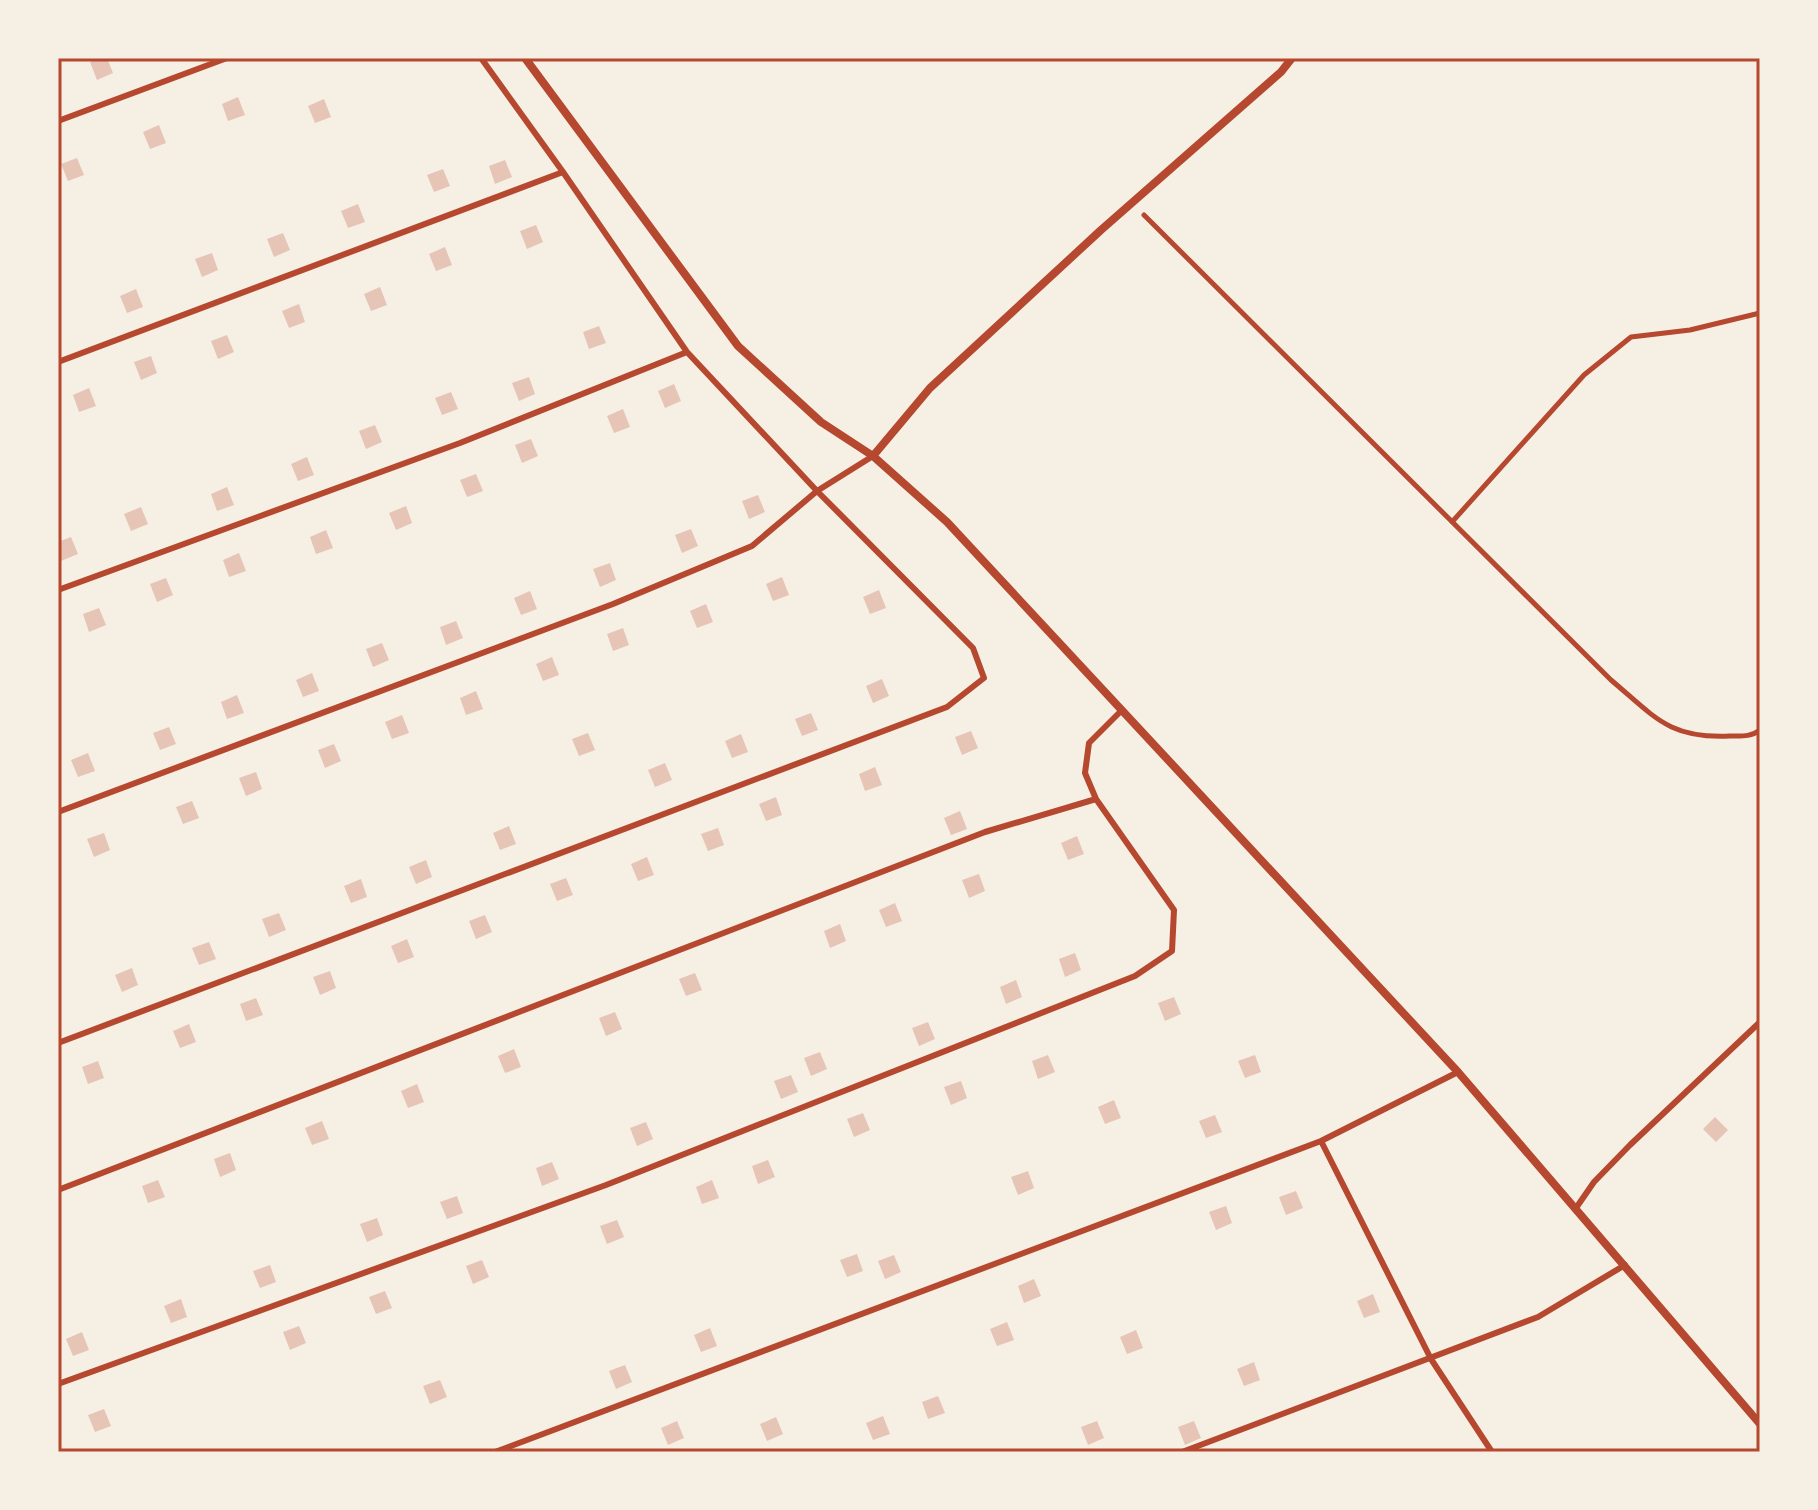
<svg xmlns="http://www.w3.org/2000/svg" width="1818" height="1510" font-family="'PT Sans Narrow',sans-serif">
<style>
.building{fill:#e6c5b7}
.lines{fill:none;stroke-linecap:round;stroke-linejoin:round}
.path{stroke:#b5482f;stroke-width:5}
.service{stroke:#b5482f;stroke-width:6}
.minor{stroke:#b5482f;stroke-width:8}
.neatline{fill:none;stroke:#b5482f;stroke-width:3}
</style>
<rect width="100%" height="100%" fill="#f6efe4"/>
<path class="building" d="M101,58H107L113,73L97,80L90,62Z
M238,97L245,115L228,121L222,104Z
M324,99L331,117L315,123L308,106Z
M159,125L166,143L150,149L143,132Z
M77,158L84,175L68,181L61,164Z
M505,160L512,177L495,184L489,166Z
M443,169L450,186L434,192L427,175Z
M358,204L365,222L348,228L341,211Z
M536,225L543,242L527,249L520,231Z
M283,233L290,250L274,257L267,239Z
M445,247L452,265L436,271L429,254Z
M212,253L218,270L202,277L195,259Z
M380,287L387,305L371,311L364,294Z
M136,289L143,307L127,313L120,296Z
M299,304L305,322L289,328L282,311Z
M599,326L606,343L589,349L583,332Z
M227,335L234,352L218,359L211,341Z
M151,356L157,373L141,380L134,362Z
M529,377L535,394L519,401L512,383Z
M674,384L681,401L665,408L658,391Z
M89,388L96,406L79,412L73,395Z
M451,392L458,409L442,415L435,398Z
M623,409L630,427L614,433L607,416Z
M375,425L382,442L366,449L359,431Z
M531,439L538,456L522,463L515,445Z
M307,457L314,475L298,481L291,464Z
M476,474L483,491L467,497L460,480Z
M227,487L234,505L217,511L211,494Z
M758,495L765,512L749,519L742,501Z
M406,506L412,523L396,530L389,513Z
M141,507L148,524L131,531L124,514Z
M691,529L698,546L682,553L675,535Z
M326,530L333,548L316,554L310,537Z
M71,537L78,554L61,561L58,542Z
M239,553L246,571L229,577L223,560Z
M610,563L616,580L600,587L593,569Z
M782,577L789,595L773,601L766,584Z
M166,578L173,595L157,602L150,584Z
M879,590L886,608L870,614L863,597Z
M530,591L537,609L521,615L514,598Z
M706,604L713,622L697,628L690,611Z
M99,608L106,625L89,632L83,614Z
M456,621L463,638L446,645L440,627Z
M623,628L629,645L613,651L607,634Z
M382,643L389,660L373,667L366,649Z
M552,657L559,675L543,681L536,664Z
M312,673L319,691L303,697L296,680Z
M882,679L889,696L873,703L866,686Z
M476,691L483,709L466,715L460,698Z
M237,695L244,713L227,719L221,702Z
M811,713L818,730L802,736L795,719Z
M402,715L409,733L392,739L385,722Z
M169,727L176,744L160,750L153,733Z
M971,731L978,748L962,755L955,737Z
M588,733L595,750L579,756L572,739Z
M741,734L748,752L732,758L725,741Z
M334,744L341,761L325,768L318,750Z
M88,753L95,771L78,777L71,760Z
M665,763L672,780L655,787L648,770Z
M875,767L882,785L865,791L859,774Z
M256,772L262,789L246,796L239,778Z
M776,797L782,815L766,821L759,804Z
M192,801L199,818L183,824L176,807Z
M960,811L967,829L951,835L944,818Z
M509,826L516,844L500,850L493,833Z
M718,828L724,845L708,851L701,834Z
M104,833L110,850L94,857L87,839Z
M1077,836L1084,854L1068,860L1061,843Z
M647,857L654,875L638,881L631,864Z
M426,860L432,877L416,884L409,867Z
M979,874L985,891L969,898L962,880Z
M566,878L573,895L557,901L550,884Z
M361,879L367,897L351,903L344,886Z
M895,903L902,921L886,927L879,910Z
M279,913L286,930L269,937L262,919Z
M485,915L492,932L476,939L469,921Z
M840,924L846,941L830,948L824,931Z
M407,939L414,957L398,963L391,946Z
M209,942L216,959L199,965L192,948Z
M1075,953L1081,970L1065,977L1059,959Z
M132,968L138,985L122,992L115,975Z
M330,971L336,988L320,995L313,977Z
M695,973L702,990L686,996L679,979Z
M1016,980L1022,997L1006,1004L1000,987Z
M1174,997L1181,1014L1165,1021L1158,1003Z
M256,998L263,1015L246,1021L240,1004Z
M615,1012L622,1029L606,1036L599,1018Z
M928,1022L935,1039L919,1046L912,1028Z
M189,1024L196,1042L180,1048L173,1031Z
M514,1049L521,1067L505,1073L498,1056Z
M820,1052L827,1069L811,1076L804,1058Z
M1048,1055L1055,1072L1038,1079L1032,1061Z
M1255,1055L1261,1072L1245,1078L1238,1061Z
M98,1061L104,1078L88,1084L82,1067Z
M791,1075L798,1092L781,1099L774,1081Z
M961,1081L967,1098L951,1105L944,1087Z
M417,1084L424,1102L408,1108L401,1091Z
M1114,1100L1121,1118L1105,1124L1098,1107Z
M863,1113L870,1130L854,1137L847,1119Z
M1215,1115L1222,1132L1206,1138L1199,1121Z
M1715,1117L1728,1130L1716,1142L1703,1129Z
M322,1121L329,1139L312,1145L305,1128Z
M646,1122L653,1139L637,1146L630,1128Z
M230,1153L236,1170L220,1177L214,1159Z
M768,1160L775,1177L758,1184L752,1166Z
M552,1162L559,1179L542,1186L536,1168Z
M1028,1171L1034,1188L1018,1195L1011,1177Z
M158,1180L165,1197L148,1203L142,1186Z
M712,1180L719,1198L702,1204L696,1187Z
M1296,1191L1303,1208L1286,1215L1279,1197Z
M457,1196L463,1213L447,1219L440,1202Z
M1226,1206L1232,1223L1216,1230L1209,1212Z
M377,1218L383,1235L367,1242L360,1224Z
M617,1220L624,1237L607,1244L600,1226Z
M857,1254L863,1271L847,1277L840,1260Z
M894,1255L901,1272L885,1279L878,1261Z
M482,1260L489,1277L473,1284L466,1266Z
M270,1265L276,1282L260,1288L253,1271Z
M1034,1279L1041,1296L1024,1303L1018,1286Z
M385,1291L392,1308L376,1314L369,1297Z
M1373,1294L1380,1312L1364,1318L1357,1301Z
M181,1299L187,1317L171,1323L164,1306Z
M1007,1322L1014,1340L997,1346L990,1329Z
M299,1326L306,1343L290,1350L283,1332Z
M710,1328L717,1346L701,1352L694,1335Z
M1136,1330L1143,1348L1127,1354L1120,1337Z
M82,1332L89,1350L73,1356L66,1339Z
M1254,1362L1260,1380L1244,1386L1237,1369Z
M625,1365L632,1382L616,1389L609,1371Z
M440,1380L447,1397L430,1404L423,1386Z
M938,1396L945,1413L928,1419L922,1402Z
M104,1409L111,1426L95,1432L88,1415Z
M883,1416L890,1434L873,1440L866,1423Z
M776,1417L783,1434L767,1441L760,1424Z
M677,1421L684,1438L668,1445L661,1428Z
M1097,1421L1104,1438L1088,1445L1081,1427Z
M1194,1421L1201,1438L1185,1445L1178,1427Z"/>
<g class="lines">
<path class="path" d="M1144,215L1611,680C1655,717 1669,739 1730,736C1742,736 1751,737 1760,730
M1452,522L1584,375L1631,337L1690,330L1760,313"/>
<path class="service" d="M58,121L227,58
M58,362L563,172
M58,590L460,443L687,352
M58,812L613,604L752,546L817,491L873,456
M58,1043L947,707L984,678L973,648L817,491L687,352L563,172L481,58
M1321,1141L1431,1359L1492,1452
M58,1190L985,832L1096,799
M1576,1208L1594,1182L1630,1145L1760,1022
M58,1384L606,1185L1135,976L1172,951L1174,910L1096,799L1085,773L1089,743L1122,710
M495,1452L1321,1141L1458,1072
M1182,1452L1538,1317L1625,1265"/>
<path class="minor" d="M525,58L738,346L821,422L873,456L947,522L1458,1072L1760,1424
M873,456L930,388L1101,230L1281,72L1292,58"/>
</g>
<rect width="1818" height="1510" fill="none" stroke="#f6efe4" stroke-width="120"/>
<rect x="60" y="60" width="1698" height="1390" class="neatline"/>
</svg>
